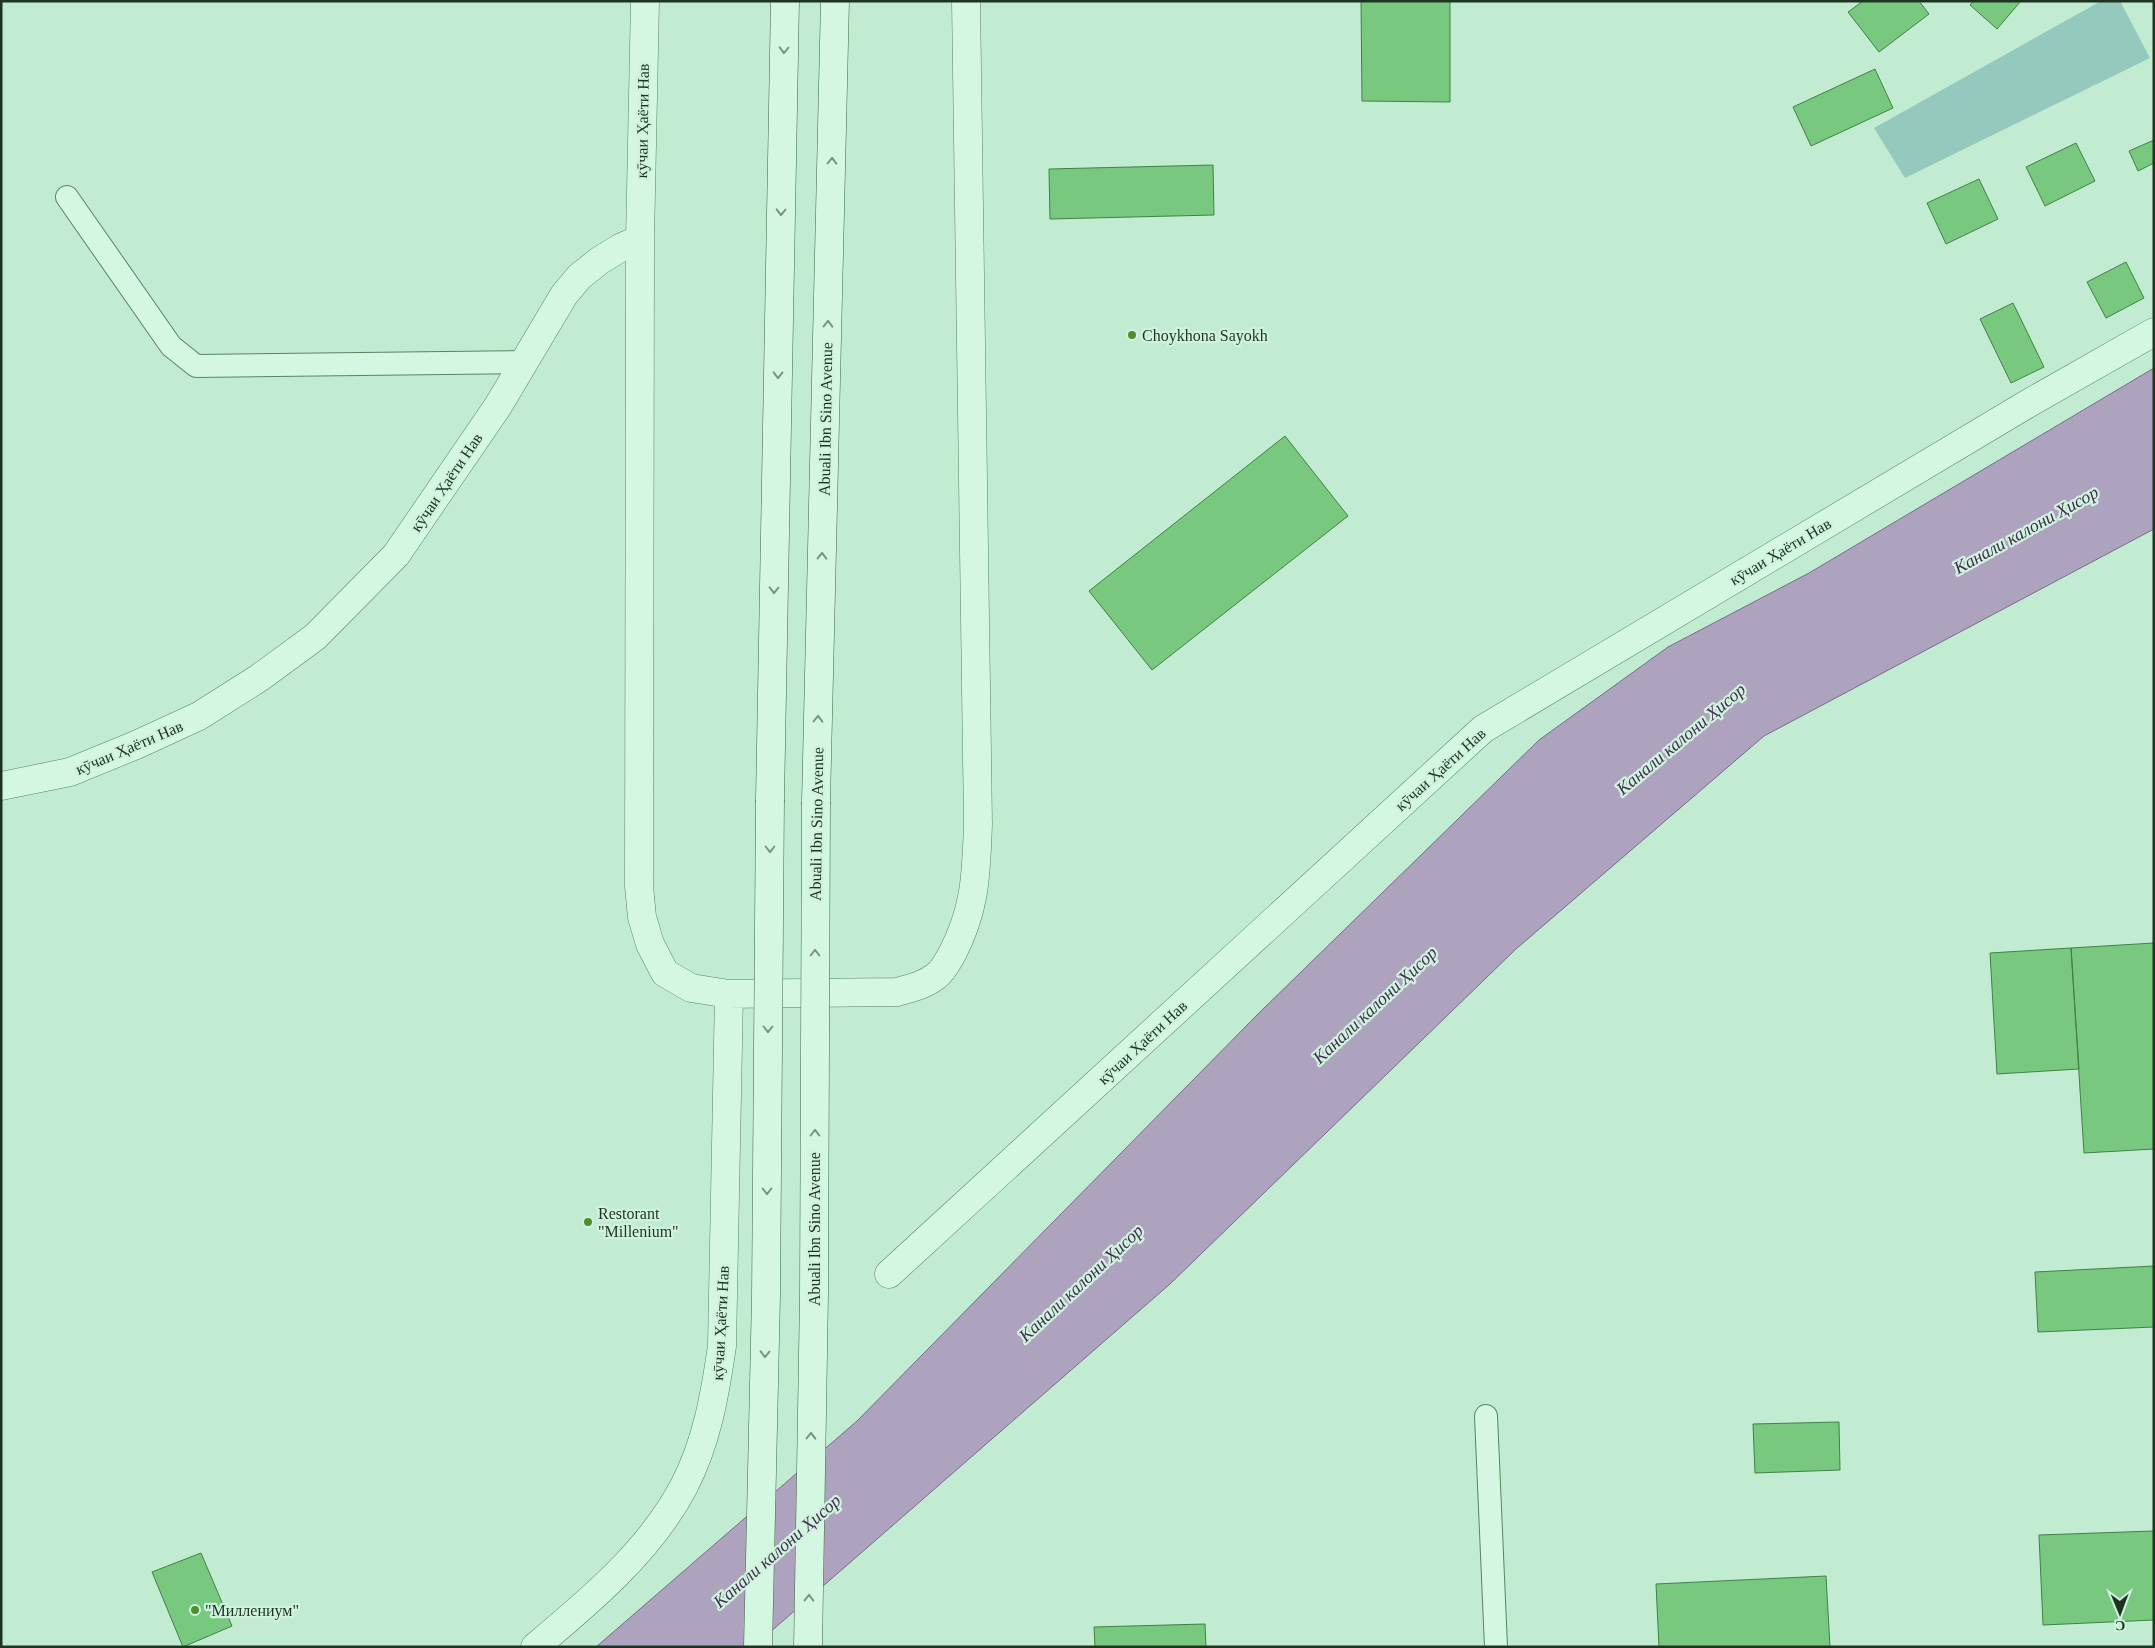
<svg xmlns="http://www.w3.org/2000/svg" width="2155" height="1648" font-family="'Times New Roman',serif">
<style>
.green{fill:#96c9be}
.water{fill:#aea3be;stroke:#796b8b}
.building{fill:#78c880;stroke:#408245}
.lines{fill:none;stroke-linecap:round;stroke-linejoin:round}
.service-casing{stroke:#598462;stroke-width:24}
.minor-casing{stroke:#598462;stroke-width:29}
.secondary-casing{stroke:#3d6644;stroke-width:29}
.service{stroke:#d4f7e1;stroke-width:22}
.minor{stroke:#d4f7e1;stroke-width:28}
.secondary{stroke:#d4f7e1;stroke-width:28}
.secondary-bridge-casing{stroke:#3d6644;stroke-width:29;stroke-linecap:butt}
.secondary-bridge{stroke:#d4f7e1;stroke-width:28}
.oneway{stroke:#789681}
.poi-dot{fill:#4d902c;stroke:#d0f3de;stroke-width:2}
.labels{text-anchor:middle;stroke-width:4.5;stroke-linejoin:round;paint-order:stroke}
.street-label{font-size:16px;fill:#1d3421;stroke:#d0f3de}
.poi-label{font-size:16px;fill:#1d3421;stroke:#d0f3de;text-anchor:start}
.water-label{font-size:18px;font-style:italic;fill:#452d54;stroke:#d0f3de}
</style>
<rect width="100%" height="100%" fill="#c1ecd1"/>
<path class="green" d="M2101,1H2120L2150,58L1905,178L1874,128Z"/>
<path class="water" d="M2154,368V529L1764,736L1516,949L1170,1284L753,1647H596L857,1421L1259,1013L1539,740L1668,647L1809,573Z"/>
<path class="building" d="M1361,1H1450V102L1362,101Z
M1863,1H1919L1929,14L1879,52L1848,12Z
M1973,1H2021L1997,29L1970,5Z
M1875,69L1893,108L1811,146L1793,107Z
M2154,140V163L2138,171L2129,151Z
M2076,143L2095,181L2045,206L2026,167Z
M1213,165L1214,215L1050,219L1049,169Z
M1979,179L1998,219L1946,244L1927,203Z
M2126,262L2144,298L2106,318L2087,282Z
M2013,303L2044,367L2011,383L1980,319Z
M1285,436L1348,516L1152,670L1089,591Z
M2154,943V1149L2084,1153L2071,948Z
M2071,948L2079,1069L1997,1074L1990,953Z
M2154,1266V1327L2038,1332L2035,1272Z
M1839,1422L1840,1470L1755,1473L1753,1424Z
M2154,1531V1620L2043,1625L2039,1535Z
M201,1553L232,1626L183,1647L152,1572Z
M1826,1576L1830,1647H1659L1656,1584Z
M1205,1624L1206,1647H1095L1094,1627Z"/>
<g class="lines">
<defs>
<path id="service" d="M67,197L171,346L196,366L524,362
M1486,1416L1496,1647"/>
<path id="minor" d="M640,239L639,886L642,917L650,944L665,973L691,988L729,994L897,992C911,988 925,985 936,976C943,971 948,961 952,954C976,908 976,874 978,824L966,1
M1,786L70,772L136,745L199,716L259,678L315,637L396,555L498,406L564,295L579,277L599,261L620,248L640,239L645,1
M889,1274L1483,729L2029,403L2154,332
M535,1647C590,1601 651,1550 684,1486C707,1442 715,1394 722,1346L729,994"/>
<path id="secondary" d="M770,800L785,1
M816,802L835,1"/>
</defs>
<use href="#service" class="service-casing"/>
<use href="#minor" class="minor-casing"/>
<use href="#secondary" class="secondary-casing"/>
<use href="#service" class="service"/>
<use href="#minor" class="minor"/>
<use href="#secondary" class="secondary"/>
<defs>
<path id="secondary-bridge" d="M758,1647L766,1296L770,800
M808,1647L814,1295L816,802"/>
</defs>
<use href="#secondary-bridge" class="secondary-bridge-casing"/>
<use href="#secondary-bridge" class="secondary-bridge"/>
</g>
<defs><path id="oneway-chevron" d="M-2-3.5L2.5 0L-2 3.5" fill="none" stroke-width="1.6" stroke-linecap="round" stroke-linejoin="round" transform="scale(1.25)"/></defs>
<g class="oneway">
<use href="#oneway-chevron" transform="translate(784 50) rotate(91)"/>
<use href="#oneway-chevron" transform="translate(832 161) rotate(-89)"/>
<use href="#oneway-chevron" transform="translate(781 212) rotate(91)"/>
<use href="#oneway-chevron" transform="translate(828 324) rotate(-89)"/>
<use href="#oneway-chevron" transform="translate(778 375) rotate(91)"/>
<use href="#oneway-chevron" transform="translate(822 556) rotate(-89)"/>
<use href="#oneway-chevron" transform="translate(774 590) rotate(91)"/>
<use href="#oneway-chevron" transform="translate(818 719) rotate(-89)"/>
<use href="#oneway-chevron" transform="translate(770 849) rotate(90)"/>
<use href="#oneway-chevron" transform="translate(815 953) rotate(-90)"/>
<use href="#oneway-chevron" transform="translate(768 1029) rotate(90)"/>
<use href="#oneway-chevron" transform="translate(815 1133) rotate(-90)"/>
<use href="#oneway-chevron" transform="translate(767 1191) rotate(90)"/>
<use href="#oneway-chevron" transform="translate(765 1354) rotate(91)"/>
<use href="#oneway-chevron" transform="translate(811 1436) rotate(-89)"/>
<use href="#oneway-chevron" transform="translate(809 1598) rotate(-89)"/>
</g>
<g class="poi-dot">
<circle cx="1132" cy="335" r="5"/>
<circle cx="588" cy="1222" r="5"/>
<circle cx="195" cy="1610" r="5"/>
</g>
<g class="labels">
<g class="street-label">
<text transform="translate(642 121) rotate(-89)" y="6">кӯчаи Ҳаёти Нав</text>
<text transform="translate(825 419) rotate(-89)" y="6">Abuali Ibn Sino Avenue</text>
<text transform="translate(446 482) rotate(-56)" y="6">кӯчаи Ҳаёти Нав</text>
<text transform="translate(1780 551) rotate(-31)" y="6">кӯчаи Ҳаёти Нав</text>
<text transform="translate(129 747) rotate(-23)" y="6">кӯчаи Ҳаёти Нав</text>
<text transform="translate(1440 769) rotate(-42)" y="6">кӯчаи Ҳаёти Нав</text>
<text transform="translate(816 824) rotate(-89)" y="6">Abuali Ibn Sino Avenue</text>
<text transform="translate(1142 1042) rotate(-43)" y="6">кӯчаи Ҳаёти Нав</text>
<text transform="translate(814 1229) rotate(-90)" y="6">Abuali Ibn Sino Avenue</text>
<text transform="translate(720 1323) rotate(-87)" y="6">кӯчаи Ҳаёти Нав</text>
</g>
<g class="poi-label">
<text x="1142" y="341">Choykhona Sayokh</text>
<text x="598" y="1219">Restorant<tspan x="598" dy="18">"Millenium"</tspan></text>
<text x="205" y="1616">"Миллениум"</text>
</g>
<g class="water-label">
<text transform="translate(2026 530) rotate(-29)" y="6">Канали калони Ҳисор</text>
<text transform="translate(1681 739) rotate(-40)" y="6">Канали калони Ҳисор</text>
<text transform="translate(1375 1005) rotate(-43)" y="6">Канали калони Ҳисор</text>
<text transform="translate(1081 1283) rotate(-43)" y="6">Канали калони Ҳисор</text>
<text transform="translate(777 1551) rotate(-41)" y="6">Канали калони Ҳисор</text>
</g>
</g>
<rect width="2155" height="1648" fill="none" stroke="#1d3421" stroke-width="5"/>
<g transform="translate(2120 1613) rotate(179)" stroke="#d0f3de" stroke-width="4" paint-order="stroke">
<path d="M0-4L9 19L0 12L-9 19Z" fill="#1d3421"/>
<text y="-8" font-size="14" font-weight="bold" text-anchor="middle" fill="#1d3421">С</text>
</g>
</svg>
